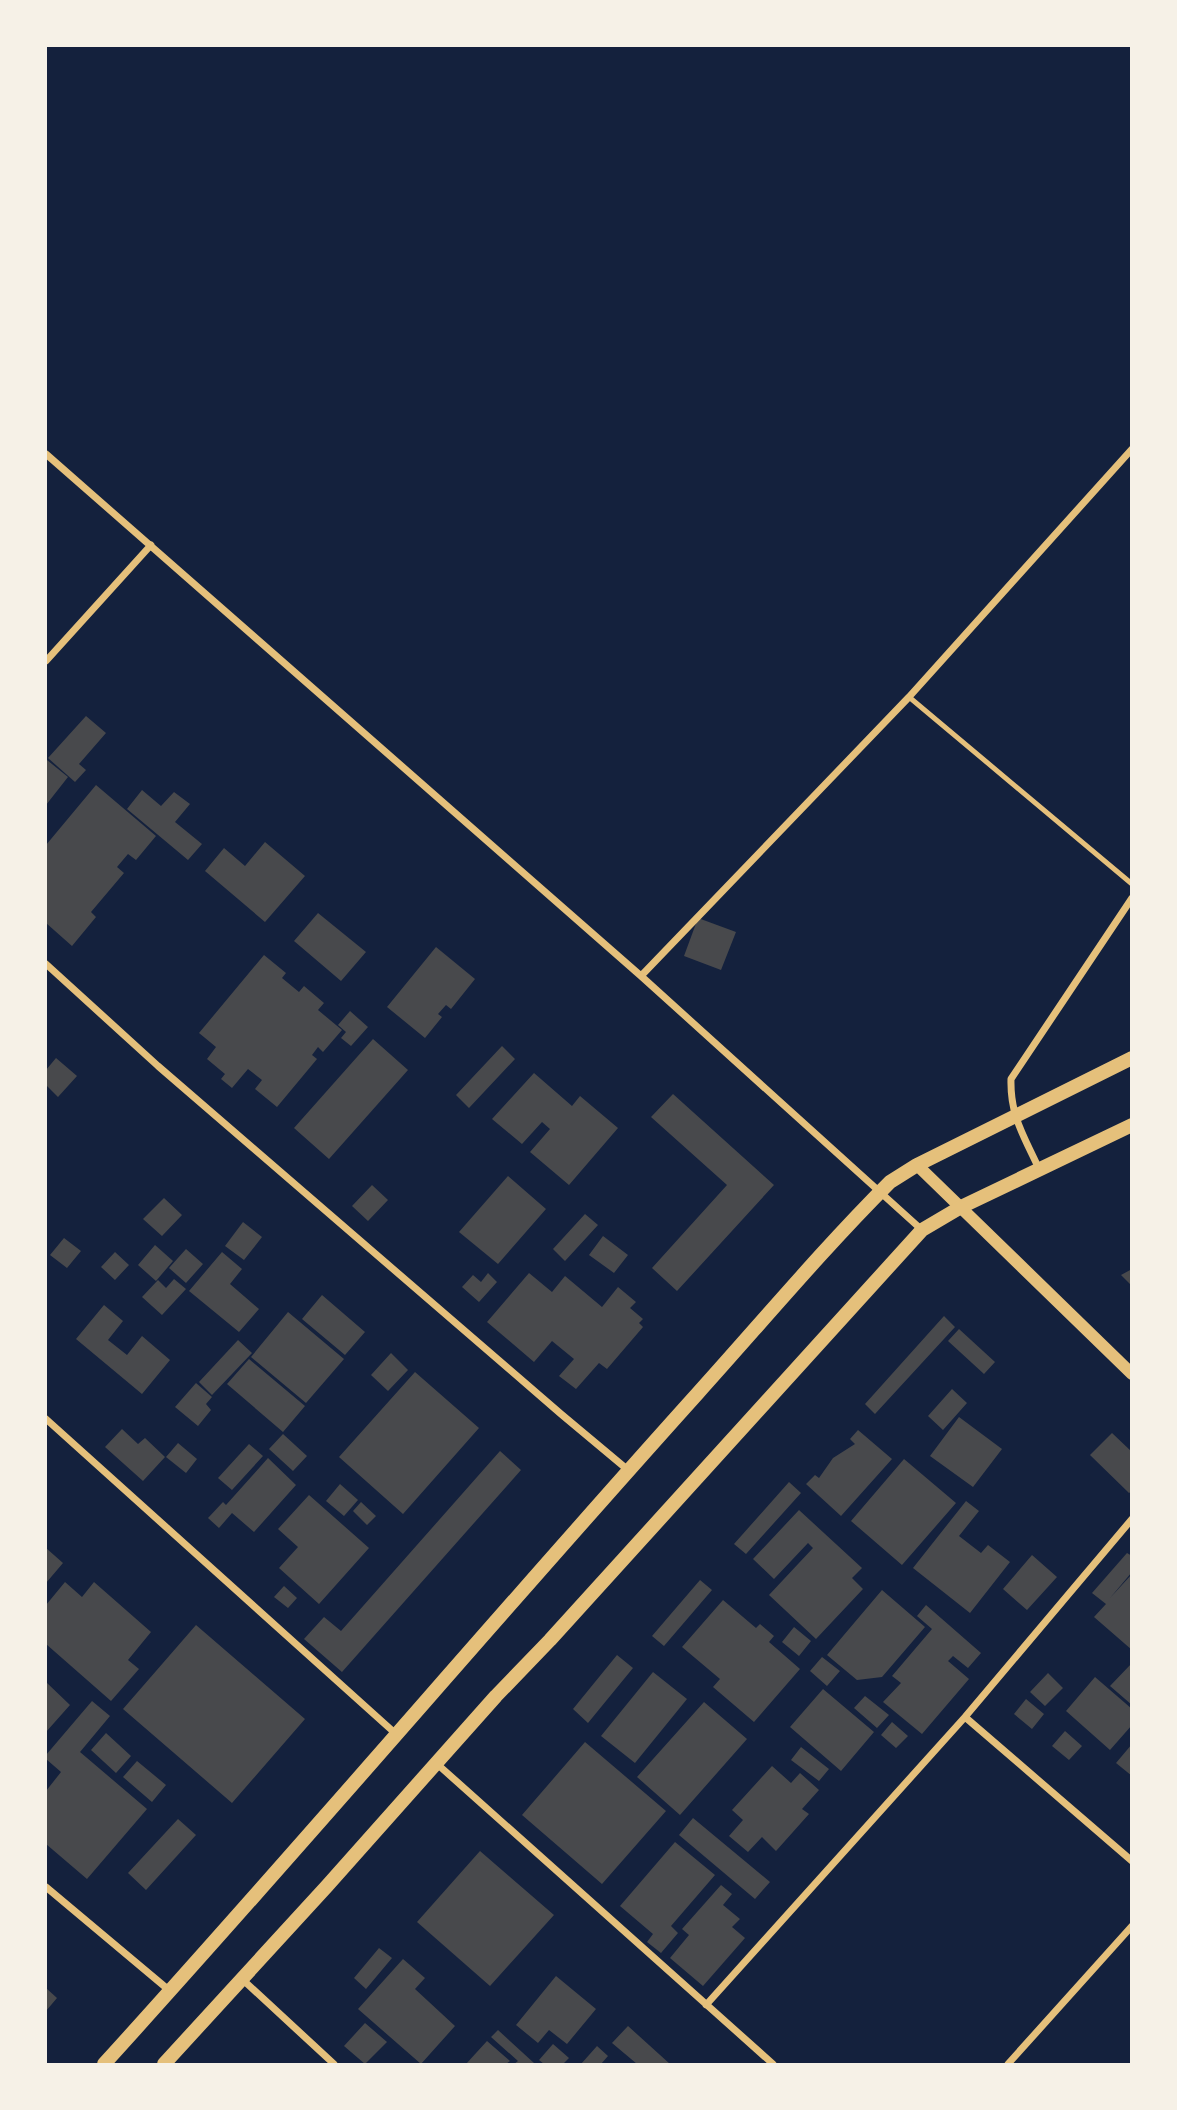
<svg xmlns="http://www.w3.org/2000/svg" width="1177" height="2110" font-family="Cabin,sans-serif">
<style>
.building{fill:#48494c}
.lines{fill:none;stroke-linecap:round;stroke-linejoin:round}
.service{stroke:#e5c07b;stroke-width:5}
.minor{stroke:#e5c07b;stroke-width:7}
.tertiary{stroke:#e5c07b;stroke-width:12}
.secondary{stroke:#e5c07b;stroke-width:14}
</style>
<rect width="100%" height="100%" fill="#14213d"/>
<path class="building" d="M86,716L106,733L79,764L86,770L75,782L48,758Z
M47,760L68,777L46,805V761Z
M96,785L156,836L136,860L128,854L117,867L124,873L91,912L96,917L72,946L46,923V845Z
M142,790L161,806L174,792L190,804L175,822L202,844L188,860L127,809Z
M265,842L305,876L265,922L205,871L224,848L245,866Z
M318,913L366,952L341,981L294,941Z
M698,918L736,932L721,970L684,956Z
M436,947L475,979L451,1009L446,1005L438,1014L442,1017L425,1038L387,1007Z
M264,955L286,973L282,978L299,992L304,986L324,1003L318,1010L342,1030L323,1052L318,1047L312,1055L317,1059L277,1107L255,1089L262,1080L248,1069L232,1088L221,1079L225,1074L207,1059L216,1047L199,1033Z
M350,1011L368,1027L351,1046L341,1038L346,1032L338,1025Z
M373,1039L408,1070L329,1159L294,1128Z
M502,1046L515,1059L469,1108L456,1095Z
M56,1058L77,1076L58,1097L46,1085V1070Z
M534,1073L572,1106L580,1096L618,1128L569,1185L530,1152L550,1129L542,1122L522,1144L492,1119Z
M673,1094L774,1185L677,1291L652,1268L727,1185L651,1117Z
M508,1176L546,1209L498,1264L459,1232Z
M372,1185L388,1200L368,1221L352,1206Z
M164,1198L182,1215L162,1236L143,1219Z
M585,1214L598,1225L565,1261L553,1249Z
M243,1222L262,1237L244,1260L225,1246Z
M603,1236L628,1255L614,1273L589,1255Z
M64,1238L81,1251L67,1268L50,1255Z
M155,1245L173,1261L156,1281L138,1265Z
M186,1249L203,1264L186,1283L169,1268Z
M115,1252L129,1265L115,1280L101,1267Z
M222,1252L242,1269L230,1284L259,1309L239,1332L189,1291Z
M1132,1269V1286L1121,1275Z
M488,1273L497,1282L479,1302L462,1287L473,1275L481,1282Z
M529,1273L552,1292L565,1276L602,1307L618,1287L636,1302L630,1308L643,1319L639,1323L643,1327L607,1369L599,1363L576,1389L559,1376L574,1359L552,1341L534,1362L487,1322Z
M174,1279L186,1289L162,1315L142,1297L158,1280L166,1288Z
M322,1295L365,1332L345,1355L302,1319Z
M104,1305L123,1321L108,1340L127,1355L142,1336L170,1360L142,1394L76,1339Z
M288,1312L344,1359L306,1403L251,1357Z
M944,1316L955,1327L875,1414L865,1404Z
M959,1329L995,1362L984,1374L948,1341Z
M238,1340L252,1353L212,1395L199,1382Z
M391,1353L408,1370L388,1391L371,1375Z
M249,1359L305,1406L283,1432L227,1384Z
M415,1372L479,1428L403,1514L339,1457Z
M196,1383L212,1397L206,1404L211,1410L198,1426L175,1407Z
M952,1389L967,1403L943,1430L928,1416Z
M959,1417L1002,1449L973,1487L930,1456Z
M122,1429L138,1444L145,1438L165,1457L143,1481L105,1447Z
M858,1430L892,1459L841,1516L806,1484L815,1475L819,1478L833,1458L855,1444L850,1439Z
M1112,1433L1132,1452V1491L1129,1493L1090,1455Z
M283,1434L307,1456L293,1471L269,1449Z
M178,1443L197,1459L186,1473L166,1457Z
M249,1444L263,1456L232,1490L218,1478Z
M500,1451L521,1470L342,1672L304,1639L324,1617L341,1631Z
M268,1458L296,1485L254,1532L232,1513L219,1528L208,1518L223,1502L226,1505Z
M904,1459L956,1503L902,1565L851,1521Z
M789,1482L801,1493L746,1554L734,1544Z
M340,1484L358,1500L344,1516L326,1501Z
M309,1495L369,1548L319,1604L279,1568L298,1547L278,1529Z
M966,1501L979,1511L959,1536L981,1553L988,1545L1010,1562L970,1613L913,1568Z
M361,1502L376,1516L367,1525L353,1511Z
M799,1510L862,1568L852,1578L863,1589L816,1639L769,1595L813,1548L808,1543L774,1579L753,1559Z
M46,1548L63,1563L46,1583Z
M1127,1553L1132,1556V1572L1110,1598L1132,1574V1650L1094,1617L1106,1604L1092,1593Z
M1032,1555L1057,1577L1027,1610L1003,1589Z
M700,1580L712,1590L664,1646L652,1636Z
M65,1582L82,1597L94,1582L151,1632L128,1660L139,1669L111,1701L46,1644V1605Z
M284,1586L297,1598L288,1608L274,1597Z
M882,1590L925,1627L882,1677L857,1680L827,1655Z
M723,1600L756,1628L760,1624L774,1636L769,1642L800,1669L754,1722L713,1687L720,1679L682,1647Z
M926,1605L981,1653L968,1668L953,1656L948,1661L969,1679L922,1734L883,1702L901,1683L892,1676L932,1629L917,1616Z
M196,1625L305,1719L232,1803L123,1709Z
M794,1627L811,1641L799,1656L782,1642Z
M617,1655L633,1668L588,1723L573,1709Z
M822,1657L840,1671L827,1686L810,1671Z
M1132,1663V1705L1110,1686Z
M653,1672L687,1699L635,1763L601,1736Z
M1048,1673L1063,1688L1045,1706L1030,1692Z
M1095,1677L1132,1709V1725L1110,1750L1066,1711Z
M46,1682L70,1705L46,1732Z
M823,1689L874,1732L841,1771L790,1727Z
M865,1696L889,1715L877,1728L854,1708Z
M1026,1699L1044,1714L1032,1729L1014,1714Z
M92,1701L110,1716L80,1752L147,1809L87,1879L46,1844V1791L61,1772L46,1759V1755Z
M704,1702L747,1739L680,1815L637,1777Z
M892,1722L908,1736L896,1748L881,1735Z
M1065,1731L1082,1746L1069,1760L1052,1746Z
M106,1733L131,1756L116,1773L91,1750Z
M585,1742L666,1811L602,1884L522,1815Z
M1132,1744V1776L1116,1763Z
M801,1747L829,1769L819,1781L791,1760Z
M137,1761L166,1785L152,1802L123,1777Z
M772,1766L791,1783L800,1773L819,1790L802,1809L809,1814L776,1851L762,1837L748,1852L729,1836L743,1820L732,1810Z
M693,1818L770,1882L755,1899L679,1835Z
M178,1819L196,1835L146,1890L128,1873Z
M675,1842L715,1875L671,1926L678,1933L661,1953L647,1942L653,1934L620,1906Z
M480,1851L554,1915L490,1986L417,1922Z
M721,1885L732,1894L723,1905L740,1919L732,1927L745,1938L703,1986L670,1958L689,1935L682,1929Z
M379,1948L392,1958L366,1989L354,1978Z
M403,1959L425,1978L415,1989L455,2026L421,2064L358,2009Z
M556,1976L596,2009L567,2044L549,2030L538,2043L516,2025Z
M46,1988L57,1998L46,2011Z
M365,2023L387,2042L365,2064L344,2046Z
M628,2026L670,2064H637L612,2043Z
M498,2030L534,2063L532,2064H514L518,2061L491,2037Z
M487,2041L510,2061L506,2064H466Z
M553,2044L569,2058L563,2064H544L539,2060Z
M597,2046L608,2056L601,2064H581Z"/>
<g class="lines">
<path class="service" d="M909,697L1132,884"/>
<path class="minor" d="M46,454L641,976L922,1230
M46,661L151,545
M46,964L158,1066L561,1414L628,1470
M641,976L909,697L1132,449
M1039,1169C1024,1136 1010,1116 1011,1079L1132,898
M46,1419L396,1734
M965,1717L1132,1861
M436,1763L773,2064
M46,1887L170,1991
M242,1979L334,2064
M706,2005L965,1717L1132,1519
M1008,2064L1132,1926"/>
<path class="tertiary" d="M917,1165L1132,1374"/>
<path class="secondary" d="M104,2064C305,1843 498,1615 698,1393C762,1322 823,1249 890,1182L917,1165L1132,1058
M164,2064L327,1886L496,1696L550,1640L922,1230L961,1207L1132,1125"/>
</g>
<rect width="1177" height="2110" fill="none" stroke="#f6f1e7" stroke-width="94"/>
</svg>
